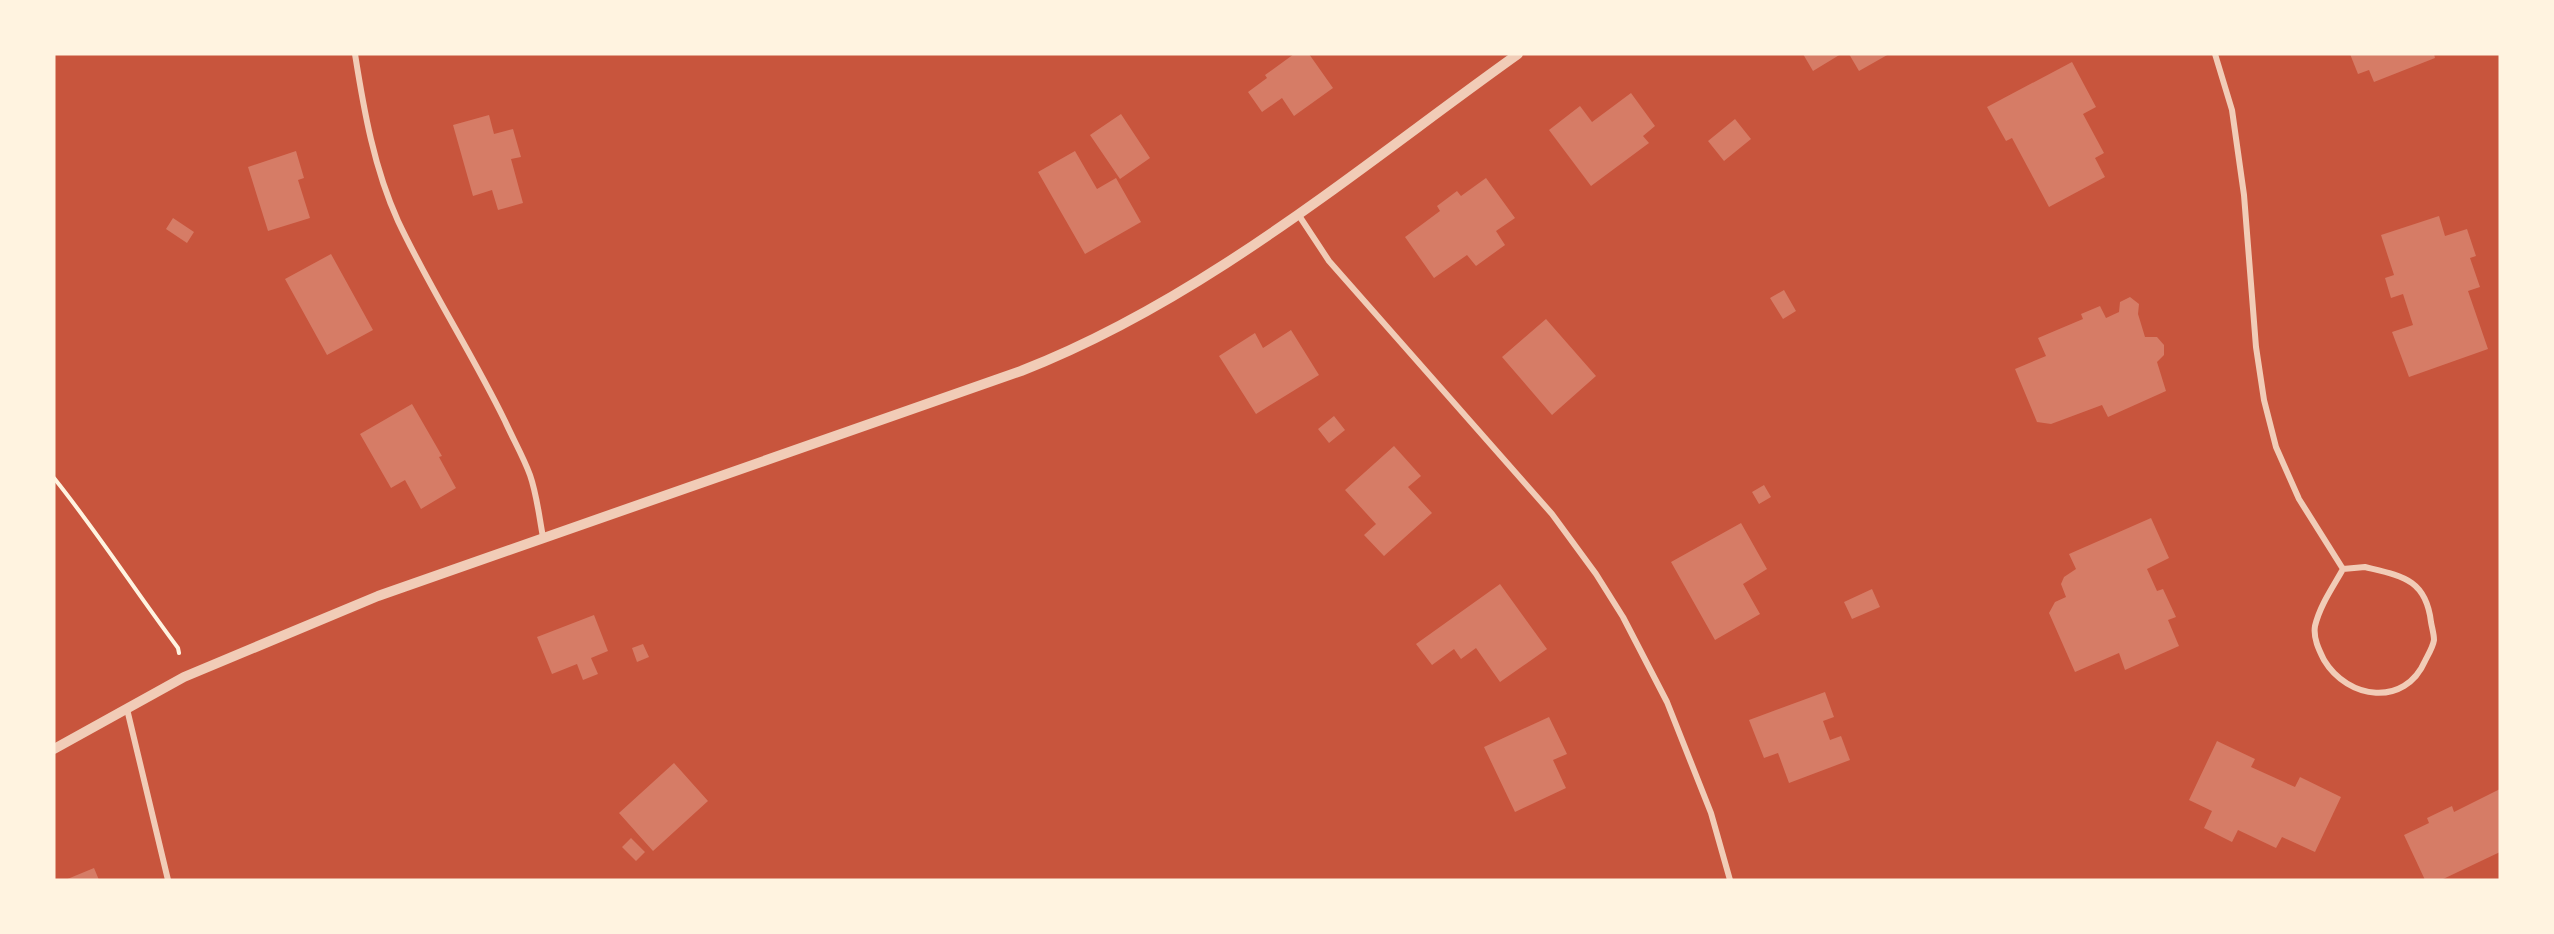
<svg xmlns="http://www.w3.org/2000/svg" width="2554" height="934" font-family="'Work Sans',sans-serif">
<style>
.building{fill:#d67c66}
.lines{fill:none;stroke-linecap:round;stroke-linejoin:round}
.path{stroke:#fff3e0;stroke-width:4}
.minor{stroke:#f1ccb7;stroke-width:6}
.tertiary{stroke:#f1ccb7;stroke-width:10}
</style>
<rect width="100%" height="100%" fill="#c8553d"/>
<path class="building" d="M1294,54H1309L1333,88L1294,116L1282,98L1262,112L1248,92L1267,78L1265,75Z
M1803,54H1841L1813,71Z
M1849,54H1889L1859,71Z
M2350,54H2434L2435,58L2374,82L2369,70L2358,74Z
M2072,62L2096,107L2083,114L2104,153L2095,158L2105,177L2049,207L2012,138L2006,141L1987,107Z
M1631,93L1655,126L1643,136L1649,143L1591,186L1549,130L1580,106L1592,122Z
M1121,114L1150,158L1120,179L1090,135Z
M489,115L494,134L513,129L521,157L511,159L523,203L498,210L492,190L473,196L453,125Z
M1735,119L1751,139L1724,161L1708,141Z
M296,151L304,178L298,180L310,218L268,231L248,167Z
M1075,151L1097,189L1116,178L1141,222L1085,254L1038,172Z
M1486,178L1515,218L1496,231L1505,245L1476,266L1467,255L1434,278L1405,237L1440,211L1437,206L1457,191L1461,196Z
M2439,216L2445,236L2467,229L2476,256L2470,258L2480,287L2468,291L2488,349L2409,377L2392,332L2413,325L2403,294L2391,298L2385,278L2394,275L2381,235Z
M173,218L194,232L187,243L166,229Z
M331,254L373,330L327,355L285,279Z
M1784,290L1796,311L1783,319L1770,298Z
M2130,297L2139,304L2138,314L2145,337H2157L2164,345V355L2157,362L2166,391L2108,417L2102,405L2051,424L2037,422L2015,369L2046,356L2038,338L2083,319L2081,314L2100,306L2106,318L2119,312L2120,302Z
M1546,319L1596,376L1552,415L1502,357Z
M1291,330L1319,375L1256,414L1219,356L1255,333L1263,348Z
M412,404L442,456L439,457L456,488L421,509L405,480L391,488L360,434Z
M1334,416L1345,430L1329,443L1318,429Z
M1394,446L1421,476L1408,487L1432,513L1384,556L1364,535L1376,524L1345,490Z
M1764,485L1771,497L1759,504L1752,492Z
M2151,518L2169,558L2147,569L2157,591L2163,589L2176,617L2168,620L2179,646L2125,670L2119,653L2075,672L2049,613L2055,602L2066,597L2061,584L2064,577L2076,569L2069,554Z
M1741,523L1767,569L1743,584L1760,614L1715,640L1671,562Z
M1500,584L1547,649L1500,682L1476,648L1461,659L1454,649L1432,665L1416,644Z
M1872,589L1880,607L1852,619L1844,602Z
M594,615L608,651L591,658L598,674L583,680L577,664L552,674L537,637Z
M643,644L649,657L637,662L632,648Z
M1825,692L1834,717L1823,721L1830,740L1841,736L1850,760L1789,783L1778,753L1764,758L1749,720Z
M1549,717L1567,754L1553,760L1566,788L1515,812L1484,747Z
M2217,741L2255,759L2251,767L2295,787L2300,777L2341,797L2315,852L2282,837L2276,848L2238,830L2232,842L2204,828L2212,811L2189,800Z
M674,763L708,801L653,851L619,813Z
M2500,789V852L2441,880H2425L2404,835L2429,823L2427,818L2452,806L2454,812Z
M631,838L645,852L636,861L622,847Z
M94,868L99,880H65Z"/>
<g class="lines">
<path class="path" d="M54,478C98,533 136,592 178,648L179,653"/>
<path class="minor" d="M355,54C364,111 374,168 398,221C430,289 472,353 505,421C513,439 523,456 530,475C537,495 539,516 543,537
M2215,54L2232,110L2244,195L2256,347L2264,400L2276,447L2299,499L2343,569
M1298,214L1329,261L1552,514L1596,574L1623,617L1667,702L1711,813L1730,880
M2365,567C2402,576 2426,579 2431,622C2432,628 2434,634 2434,640C2433,647 2428,655 2425,661C2405,707 2348,700 2324,660C2319,650 2313,638 2315,626C2320,605 2333,587 2343,569Z
M127,709L168,880"/>
<path class="tertiary" d="M54,749L184,677L378,596L1021,371C1205,299 1358,168 1518,54"/>
</g>
<rect width="2554" height="934" fill="none" stroke="#fff3e0" stroke-width="111"/>
</svg>
